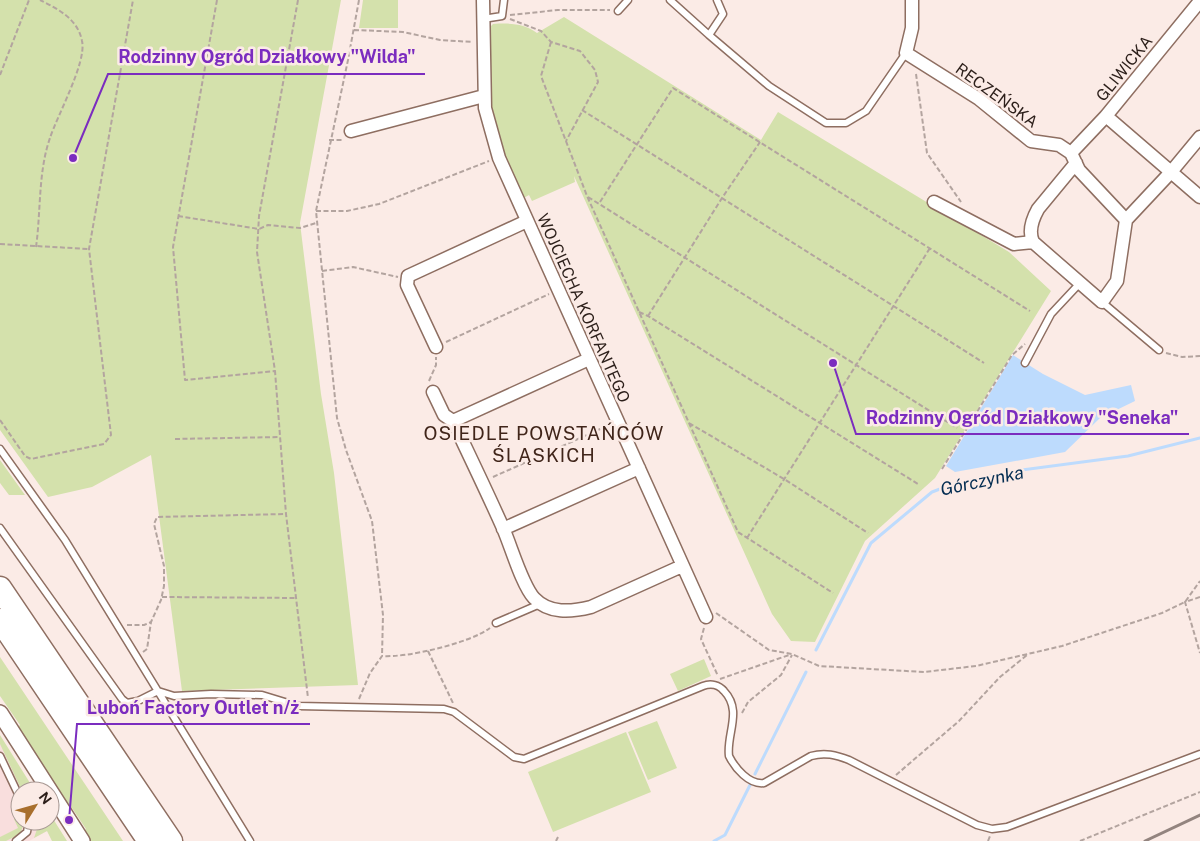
<svg xmlns="http://www.w3.org/2000/svg" width="1200" height="841" font-family="'Public Sans',sans-serif">
<style>
.industrial{fill:#f9dedd}
.green{fill:#d4e1ac}
.water{fill:#bddbfd}
.lines{fill:none;stroke-linecap:round;stroke-linejoin:round}
.stream{stroke:#bddbfd;stroke-width:3}
.service-casing{stroke:#8e6e61;stroke-width:9}
.minor-casing{stroke:#8e6e61;stroke-width:15}
.tertiary-casing{stroke:#8e6e61;stroke-width:18}
.motorway-casing{stroke:#8e6e61;stroke-width:25}
.path{stroke:#b3a49f;stroke-width:2;stroke-dasharray:5 2.5;stroke-linecap:butt}
.service{stroke:#fff;stroke-width:6}
.minor{stroke:#fff;stroke-width:12}
.tertiary{stroke:#fff;stroke-width:15}
.motorway{stroke:#fff;stroke-width:22}
.rail{stroke:#93847f;stroke-width:3}
.labels{text-anchor:middle;stroke-width:5;stroke-linejoin:round;paint-order:stroke}
.street-label{font-size:16px;fill:#2c1f1a;stroke:#fbebe6}
.water-label{font-size:18px;font-style:italic;fill:#032c51;stroke:#fbebe6}
.quarter-label{font-size:19px;letter-spacing:1px;fill:#40251a;stroke:#fbebe6}
.leader{fill:none;stroke:#7b2cbf;stroke-width:2}
.callout-dot{fill:#7b2cbf;stroke:#fbebe6;stroke-width:2}
.callout-label{font-size:18px;text-anchor:middle;font-weight:bold;fill:#7b2cbf;stroke:#fbebe6;stroke-width:5;stroke-linejoin:round;paint-order:stroke}
</style>
<rect width="100%" height="100%" fill="#fbebe6"/>
<path class="industrial" d="M0,737L27,791H20V821H42L47,831L29,841H0Z"/>
<path class="green" d="M0,0H341L300,223L321,394L334,473L358,685L182,691L151,455L92,487L48,497L0,430Z
M363,0H398V28H359Z
M564,17L761,140L778,112L1009,252L1051,291L935,478L865,541L815,642L791,641L772,614L574,176L575,182L532,201L529,195L522,199L504,158L489,104V28L493,24C509,23 524,23 537,33Z
M0,460L25,495H9L0,483Z
M0,657L123,841H89L83,831L86,829L72,808L69,810L17,728L20,725L0,696Z
M704,659L711,676L678,691L670,674Z
M657,721L677,768L648,780L628,732Z
M626,732L651,792L553,832L528,772Z
M0,735L35,791H22L0,744Z
M50,814L67,841H52L47,831L34,838L37,829V821H50Z
M20,817L23,826L20,834L6,841H0V837L18,828L14,819Z"/>
<path class="water" d="M1013,355L1043,374L1085,395L1131,385L1135,401L1100,418L1065,452L955,472L946,466Z"/>
<g class="lines">
<path class="stream" d="M816,650L871,543L932,492L956,483L1014,471L1128,456L1200,438
M755,774L806,672
M714,841L725,835L750,785"/>
<defs>
<path id="service" d="M670,0L709,35
M717,0L723,14L709,35L769,86L826,123H846L866,111L906,53
M618,11L628,0
M483,19L502,16L504,0
M1102,302L1159,350
M1025,363L1051,314L1080,283
M0,449L65,540L250,841
M0,528L122,699L127,703L138,701L158,691L174,696L211,694L262,695L298,706L444,709L454,712L514,757L524,759L703,686C711,683 719,685 724,691C743,711 726,734 729,756C735,768 749,785 764,783L811,756C825,752 836,755 849,760L977,825L992,829L1007,827L1200,754
M496,623L540,604
M0,756L20,798
M16,841L27,832L29,821"/>
<path id="minor" d="M483,0L485,108L499,158L706,617
M912,0V28L906,53L979,99L1031,141L1059,145L1071,153
M1106,116L1200,197
M351,131L484,96
M1071,153L1079,170L1126,220L1117,281L1102,302L1033,242C1028,231 1033,218 1038,209L1076,163
M1071,153L1106,116L1200,1
M934,202L1014,244L1033,242
M1126,220L1171,172L1200,137
M436,347L407,285L408,276L527,221
M433,392L444,415L453,421C470,457 487,492 503,528C511,546 522,585 534,598C549,614 571,612 591,607L682,566
M453,421L589,359
M503,529L639,468"/>
<path id="tertiary" d="M0,713L82,841"/>
<path id="motorway" d="M0,588L171,841
M0,620L149,841"/>
</defs>
<use href="#service" class="service-casing"/>
<use href="#minor" class="minor-casing"/>
<use href="#tertiary" class="tertiary-casing"/>
<use href="#motorway" class="motorway-casing"/>
<path class="path" d="M217,0L173,247L185,380L275,371
M298,0L259,216L257,252L275,371L286,514L308,698
M359,0L348,60L316,211L337,418L346,450L372,521L383,615L382,656
M510,15L558,10H610
M510,19L541,31L551,42L580,51L595,70L598,82L566,141
M354,30L403,32L440,40L473,42
M551,42L541,76L587,196L738,532L833,593
M916,74L927,153L961,202
M0,75L29,0
M582,110L984,363
M329,140H344
M588,197L957,428
M600,202L673,88L1030,311
M316,211H347L379,204L489,161
M178,216L259,229L268,225L300,228L316,223
M0,244L89,249
M36,247C41,212 38,172 50,138C57,116 87,62 82,41C78,19 58,9 40,0
M322,271L353,267L398,277
M639,312L648,316L918,484
M648,316L722,198L760,142
M446,342L549,294
M1166,353L1182,357L1200,356
M429,381L436,365V357
M0,420L25,456L31,459L104,444L111,435L89,249L133,0
M689,423L784,479L868,533
M175,439L279,437
M942,469L1012,355L1025,344
M493,477L607,426
M747,538L930,248
M162,597L297,598
M1200,597L1185,602L1200,653
M716,613L769,650L792,654L819,666L924,672L976,666L1062,646L1162,613L1185,602L1200,581
M127,625H144L151,622L161,600L164,586V566L154,524L157,517L285,514
M704,628L701,639L718,676
M428,651L453,703
M143,652L147,649L151,622
M720,679L789,655
M359,699L370,673L382,656C407,658 470,643 490,628
M742,713L748,702L781,675L792,655
M896,775L959,721L1000,677L1027,655
M556,841L558,837
M988,841L990,836
M1080,841L1200,792"/>
<use href="#service" class="service"/>
<use href="#minor" class="minor"/>
<use href="#tertiary" class="tertiary"/>
<use href="#motorway" class="motorway"/>
<path class="rail" d="M1145,841L1200,815"/>
</g>
<g class="labels">
<g class="street-label">
<text transform="translate(1124 68) rotate(-51)" y="6">GLIWICKA</text>
<text transform="translate(997 95) rotate(36)" y="6">RECZEŃSKA</text>
<text transform="translate(584 308) rotate(66)" y="6">WOJCIECHA KORFANTEGO</text>
</g>
<g class="water-label">
<text transform="translate(982 481) rotate(-12)" y="6">Górczynka</text>
</g>
<g class="quarter-label">
<text x="544" y="440">OSIEDLE POWSTAŃCÓW<tspan x="544" dy="22">ŚLĄSKICH</tspan></text>
</g>
</g>
<path class="leader" d="M73 158L108 74H425M833 363L856 434H1189M69 820L77 724H310"/>
<g class="callout-dot">
<circle cx="73" cy="158" r="5"/>
<circle cx="833" cy="363" r="5"/>
<circle cx="69" cy="820" r="5"/>
</g>
<g class="callout-label">
<text x="267" y="63">Rodzinny Ogród Działkowy "Wilda"</text>
<text x="1022" y="424">Rodzinny Ogród Działkowy "Seneka"</text>
<text x="193" y="714">Luboń Factory Outlet n/ż</text>
</g>
<g transform="translate(35 806) rotate(53)"><circle r="24" fill="#fbebe6" stroke="#a89994"/>
<path d="M0-4L9 19L0 12L-9 19Z" fill="#a86f2d"/>
<text y="-8" font-size="14" font-weight="bold" text-anchor="middle" fill="#2c1f1a">N</text>
</g>
</svg>
